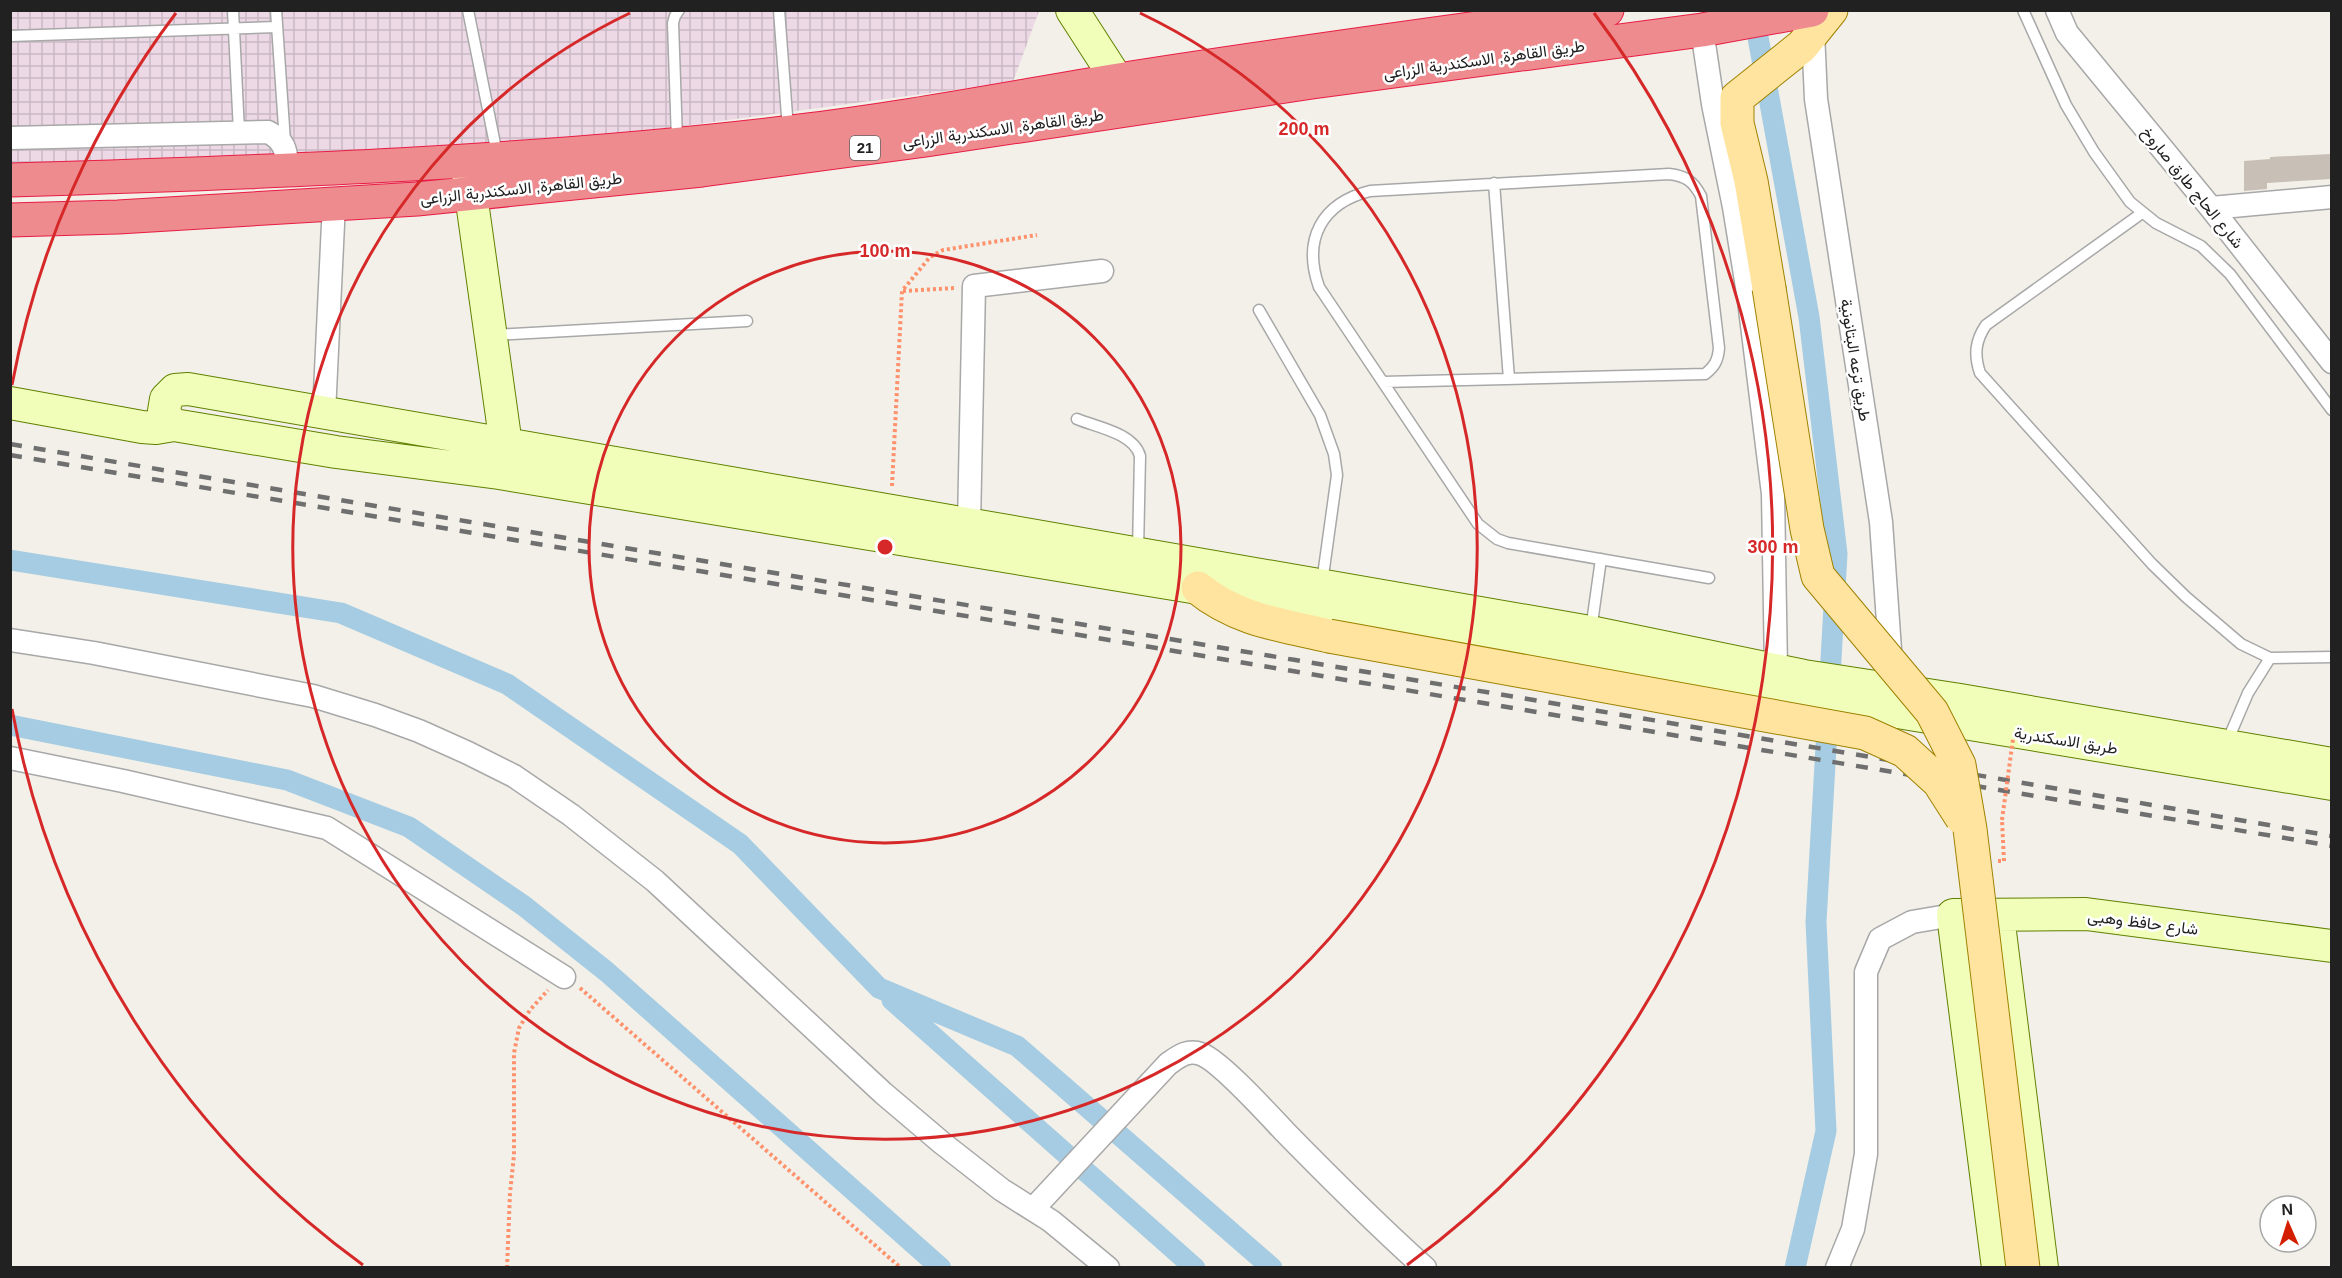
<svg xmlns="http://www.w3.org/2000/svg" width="2342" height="1278" font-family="Helvetica,Vazirmatn,sans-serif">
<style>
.industrial{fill:url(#industrial-grid)}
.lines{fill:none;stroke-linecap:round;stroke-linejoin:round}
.canal{stroke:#a5cce2;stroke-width:21}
.building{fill:#c8c0b6}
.lane-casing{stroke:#a8a8a8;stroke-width:13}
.street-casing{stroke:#a8a8a8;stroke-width:25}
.secondary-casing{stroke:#608100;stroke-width:34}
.primary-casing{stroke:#9f8200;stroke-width:35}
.highway-casing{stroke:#e81c44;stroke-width:35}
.path{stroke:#ff916c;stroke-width:4;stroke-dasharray:3 3;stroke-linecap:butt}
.lane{stroke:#fff;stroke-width:10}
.street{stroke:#fff;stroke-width:22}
.secondary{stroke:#f0feba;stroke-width:32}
.primary{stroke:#ffe4a0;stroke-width:33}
.highway{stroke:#ee8b8f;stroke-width:33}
.rail{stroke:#6f6f6f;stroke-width:4.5;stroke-dasharray:12 12;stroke-linecap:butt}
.primary-bridge-casing{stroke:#9f8200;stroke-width:35;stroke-linecap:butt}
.path-bridge{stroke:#ff916c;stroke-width:4;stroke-dasharray:3 3;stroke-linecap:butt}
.primary-bridge{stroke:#ffe4a0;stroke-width:33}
.ring{fill:none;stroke:#d62828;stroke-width:3}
.labels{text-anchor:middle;stroke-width:5;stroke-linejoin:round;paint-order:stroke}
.shield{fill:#fff;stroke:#646464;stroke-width:1.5}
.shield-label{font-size:15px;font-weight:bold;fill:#212121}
.street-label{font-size:16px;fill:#212121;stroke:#fff}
.centre{fill:#d62828;stroke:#fff;stroke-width:3}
.ring-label{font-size:18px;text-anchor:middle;font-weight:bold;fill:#d62828;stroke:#fff;stroke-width:5;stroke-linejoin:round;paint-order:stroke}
</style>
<defs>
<pattern id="industrial-grid" width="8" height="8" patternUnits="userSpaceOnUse" patternTransform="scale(1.5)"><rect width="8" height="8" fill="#ecd9e5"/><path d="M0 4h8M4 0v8" fill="none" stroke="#cabac4"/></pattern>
</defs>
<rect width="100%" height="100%" fill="#f2f0e8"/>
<path class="industrial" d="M10,11H1039L1013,82L517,148L11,172Z"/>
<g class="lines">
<path class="canal" d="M1753,10L1809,317L1837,554L1816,922L1826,1131L1795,1268
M10,560L341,613L507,684L740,844L879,988L1017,1046L1272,1268
M10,725L287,780L409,827L524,906L607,972L941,1268
M892,1000L1195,1268"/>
</g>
<path class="building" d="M2331,154V179L2267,183V189L2244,191V161L2270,159V157Z"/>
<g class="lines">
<defs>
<path id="lane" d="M233,10L239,132
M276,10L285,142
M468,10L497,154
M779,10L788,129
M2023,10L2066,105L2094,152L2130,202L2156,223L2201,246L2230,274L2332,410
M10,36L277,27
M677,140L673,23L675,16L679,10
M1494,183L1509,379
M2142,213L1986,325C1975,341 1974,355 1980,373L2152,564L2186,597L2241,644L2270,658L2332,657
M1259,310L1320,415L1334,454L1337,475L1322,583
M493,335L747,321
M1383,382L1705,374C1714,367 1718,361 1719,348L1701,196C1693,181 1686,176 1669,174L1370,191C1322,203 1302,239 1319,287L1478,524L1497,539L1508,543L1709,578
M1077,419C1096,427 1134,433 1140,456L1138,551
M1591,630L1601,559
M2227,742L2248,693L2270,658"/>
<path id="street" d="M2057,10L2067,33L2211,208L2332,362
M1702,30L1713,104L1734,207L1748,293L1773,494L1776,670
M1813,32L1816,99L1881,522L1891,664
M10,138L268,132C286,141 286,152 288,170
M2211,208L2332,197
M324,413L334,203
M969,525L974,286L1102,271
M10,640L94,653L313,696L375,715L419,731L468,753L514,776L571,815L655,881L883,1093L942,1143L1002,1190L1051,1221L1108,1268
M10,758L123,781L327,828L564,977
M1033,1209L1168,1064C1178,1057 1187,1049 1201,1054C1220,1061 1268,1114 1284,1131C1330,1178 1376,1224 1425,1268
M1837,1268L1853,1229L1866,1154V972L1880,939L1912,922L1953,915"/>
<path id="secondary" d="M1072,10L1130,100
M467,166L506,445
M10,403L142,427L156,428L174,425
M2332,764L1960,700L1804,676L1590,632L188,389L175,390L166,399L164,411L166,417L174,425L336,452L499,473L1198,588L1801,696L2332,784
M1998,916L2042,1268
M1998,1268L1953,915L2086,914L2332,946"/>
<path id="primary" d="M1769,288L1751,181L1737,123V98L1802,46L1831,10
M1198,588C1237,620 1282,625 1329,636"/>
<path id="highway" d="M10,180C271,172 533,163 792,132C902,119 1010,98 1119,80C1282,54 1444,33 1607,10
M10,220L118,217L417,199L702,170L926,140L1312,82L1702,30L1812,10"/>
</defs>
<use href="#lane" class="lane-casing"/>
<use href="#street" class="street-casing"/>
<use href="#secondary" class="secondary-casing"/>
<use href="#primary" class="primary-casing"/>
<use href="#highway" class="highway-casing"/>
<path class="path" d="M903,291L955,288
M892,486L902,291L930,257L943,250L1037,235
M1998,861H2004L2002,820
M580,988L901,1268
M507,1268L510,1193L514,1155V1053L519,1028L530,1010L548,990"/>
<use href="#lane" class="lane"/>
<use href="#street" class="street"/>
<use href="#secondary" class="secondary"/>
<use href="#primary" class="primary"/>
<use href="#highway" class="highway"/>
<path class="rail" d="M10,444C784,576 1558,702 2332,836
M10,455L2332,846"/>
<defs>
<path id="primary-bridge" d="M1769,288L1807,529L1818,576L1932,712L1959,765L1970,829L2023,1268
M1329,636L1865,733L1905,751L1939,782L1962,818"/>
</defs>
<use href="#primary-bridge" class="primary-bridge-casing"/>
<path class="path-bridge" d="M2002,820L2013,739"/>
<use href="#primary-bridge" class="primary-bridge"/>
</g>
<g class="ring">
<circle cx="885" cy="547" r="296"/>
<path d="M1140 13A592 592 0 1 1 630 13"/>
<path d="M363 1265A888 888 0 0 1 12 709M12 385A888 888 0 0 1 176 13M1594 13A888 888 0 0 1 1407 1265"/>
</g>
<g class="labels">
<rect class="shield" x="850" y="136" width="30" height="24" rx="4.5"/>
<g class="shield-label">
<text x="865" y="153">21</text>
</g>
<g class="street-label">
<text transform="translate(1484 59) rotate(-8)" y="6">طريق القاهرة, الاسكندرية الزراعى</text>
<text transform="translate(1003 128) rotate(-8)" y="6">طريق القاهرة, الاسكندرية الزراعى</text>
<text transform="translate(2193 187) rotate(51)" y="6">شارع الحاج طارق صاروخ</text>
<text transform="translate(521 188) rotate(-6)" y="6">طريق القاهرة, الاسكندرية الزراعى</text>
<text transform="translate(1856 360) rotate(81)" y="6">طريق ترعه البتانونية</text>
<text transform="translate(2066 740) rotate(9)" y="6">طريق الاسكندرية</text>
<text transform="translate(2143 922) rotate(7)" y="6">شارع حافظ وهبى</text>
</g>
</g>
<circle cx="885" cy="547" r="9" class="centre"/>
<g class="ring-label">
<text x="1304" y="135">200 m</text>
<text x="885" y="257">100 m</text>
<text x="1773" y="553">300 m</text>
</g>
<rect width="2342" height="1278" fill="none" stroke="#212121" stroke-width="24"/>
<g transform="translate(2288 1224) rotate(357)"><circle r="28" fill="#ffffff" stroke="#a6a6a6" stroke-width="1.5"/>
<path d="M0-4.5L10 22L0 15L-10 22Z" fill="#d31f00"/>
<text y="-9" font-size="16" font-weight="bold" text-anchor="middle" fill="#212121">N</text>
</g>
</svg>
